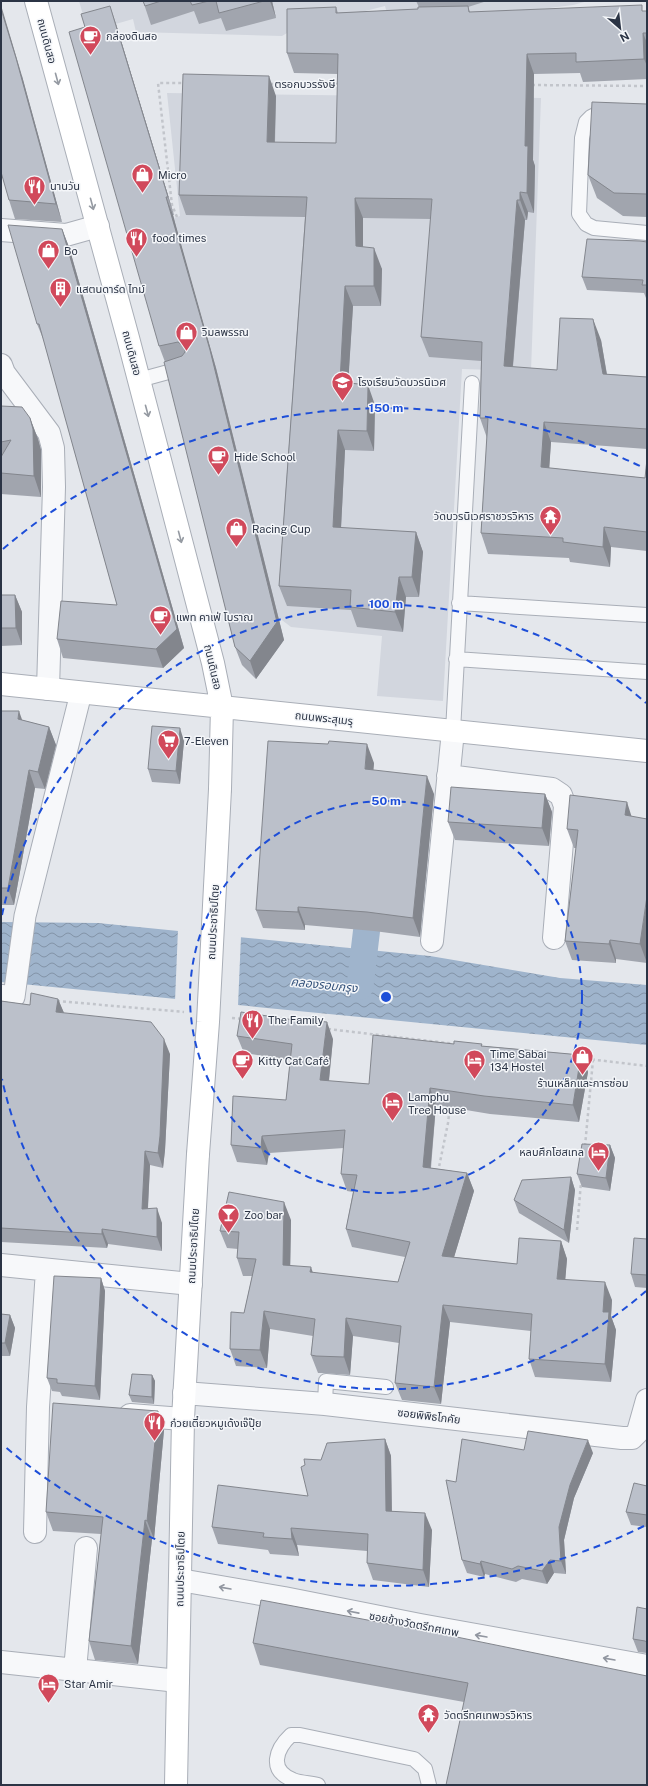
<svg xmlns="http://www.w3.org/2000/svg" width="648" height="1786" font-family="'Public Sans','Noto Sans Thai',sans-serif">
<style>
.built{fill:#d2d6de}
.water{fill:url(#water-waves)}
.pier{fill:#e4e7ec}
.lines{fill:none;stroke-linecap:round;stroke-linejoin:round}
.canal{stroke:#9fb4cc;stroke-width:27}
.service-casing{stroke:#a9aeb7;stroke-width:16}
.pedestrian-casing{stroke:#a9aeb7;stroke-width:23}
.minor-casing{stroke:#a9aeb7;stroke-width:24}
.secondary-casing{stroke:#a9aeb7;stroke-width:24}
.path{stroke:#c2c5cb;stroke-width:2.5;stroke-dasharray:3 3;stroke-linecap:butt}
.service{stroke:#f7f8fa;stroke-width:14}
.pedestrian{stroke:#f7f8fa;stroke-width:21}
.minor{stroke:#f7f8fa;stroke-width:22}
.secondary{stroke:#fff;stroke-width:22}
.secondary-bridge-casing{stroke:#a9aeb7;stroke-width:24;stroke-linecap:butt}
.secondary-bridge{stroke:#fff;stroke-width:22}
.wall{fill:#a1a5ae}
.shaded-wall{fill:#83868d}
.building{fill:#bbc0ca;stroke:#83868d}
.oneway{stroke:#959aa2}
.oneway2{stroke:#9196a0}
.ring{fill:none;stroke:#1d4ed8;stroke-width:2;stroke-dasharray:7 5}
.labels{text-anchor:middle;stroke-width:3;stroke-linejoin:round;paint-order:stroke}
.poi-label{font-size:11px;fill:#2b3445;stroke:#f4f6f9;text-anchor:start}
.street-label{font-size:11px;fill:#2b3445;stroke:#f4f6f9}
.water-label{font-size:12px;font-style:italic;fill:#34527a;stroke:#f4f6f9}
.centre{fill:#1d4ed8;stroke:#f4f6f9;stroke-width:2}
.ring-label{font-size:12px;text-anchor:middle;font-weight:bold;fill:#1d4ed8;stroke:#f4f6f9;stroke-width:3;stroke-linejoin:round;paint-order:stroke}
</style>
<defs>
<pattern id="water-waves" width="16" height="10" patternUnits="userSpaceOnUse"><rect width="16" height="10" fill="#9fb4cc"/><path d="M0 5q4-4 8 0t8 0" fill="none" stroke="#8293a7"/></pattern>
</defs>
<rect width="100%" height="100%" fill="#e4e7ec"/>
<path class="built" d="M79,1H588L573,5L391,28L385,6L294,29L282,36L136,32L133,19L88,32Z
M167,93L541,98L531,371L462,369L443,701L377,696L382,636L291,627L278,617L258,536L228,544L254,519L216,369L174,218L180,216Z"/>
<path class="water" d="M1,922L98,923L430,956L560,978L647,985V1045L1,982Z"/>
<path class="pier" d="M178,929L241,936L238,1006L175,1001Z"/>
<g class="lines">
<path class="canal" d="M360,986L371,893"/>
<defs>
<path id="service" d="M647,114L599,113L591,117L586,122L582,138L579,214L586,224L594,228L647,233
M139,380L183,368
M459,603L647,615
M456,659L647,672
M453,731L472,383
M325,1404L326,1381L386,1387
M318,1785C310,1783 300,1783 293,1780C268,1770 276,1749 291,1735H300L414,1759L425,1769L429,1785"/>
<path id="pedestrian" d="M14,997L25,916L81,693"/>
<path id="minor" d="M1,230L66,235L98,226
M1,365L4,373L49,433L53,448L54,487L48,689
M448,776L552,789L561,795L565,806L554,938
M432,941L453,731
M1,996H3
M1,1265L191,1284
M184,1393L325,1404L622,1438H632L638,1432L647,1400
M130,1415L183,1419
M35,1532L38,1407L47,1270
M180,1580L284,1598L420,1625L647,1666
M1,1662L178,1681
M75,1670L86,1548"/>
<path id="secondary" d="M36,1L128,338L213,663L222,707L220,789
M1,684L647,751
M176,1785L183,1419L198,1154"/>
</defs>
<use href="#service" class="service-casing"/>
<use href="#pedestrian" class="pedestrian-casing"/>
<use href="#minor" class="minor-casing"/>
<use href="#secondary" class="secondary-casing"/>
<path class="path" d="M270,84H341
M532,85L647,86
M177,217L172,205L158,83H185
M57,1001L184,1012
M232,1018L243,1019
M328,1029L456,1044
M580,1058L647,1066
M585,1146L593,1060
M438,1172L448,1123L450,1106
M577,1230L581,1182"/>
<use href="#service" class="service"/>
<use href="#pedestrian" class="pedestrian"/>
<use href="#minor" class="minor"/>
<use href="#secondary" class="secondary"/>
<defs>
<path id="secondary-bridge" d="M198,1154L208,1022L220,789"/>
</defs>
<use href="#secondary-bridge" class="secondary-bridge-casing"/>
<use href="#secondary-bridge" class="secondary-bridge"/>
</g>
<path class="wall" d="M143,1H272L276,18L226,31L221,18L199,24L194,11L151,25Z
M416,1H487L468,7L470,12L647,11V79L583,82L580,73L534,74L533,160L535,166L534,213L528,212L527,220H525L513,367L557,370L601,340L607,374L647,377V449L551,442L549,468L645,478L647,459V551L611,547L610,567L570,562L569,558L488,554L481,533L487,438L480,418L481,361L429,357L421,337L431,219L363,218V247L382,269L381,306H353L348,382L375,405L374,451L345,450L341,528L416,532L423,552L419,597H406L403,632L357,627L351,610L287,606L279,586L305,217L186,215L179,195L276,96L275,143H336L338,74L294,73L287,53L336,7L338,13L418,9L419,7Z
M116,24L174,215H173L177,231L216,368L284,640L256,679L242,665L235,647L165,362L159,346Z
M22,76L62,222L15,219L9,200Z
M647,104V217L623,216L597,198L588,175Z
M62,229L69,247L184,648L163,668L63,658L57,639L117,605L44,341L37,324Z
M647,242V298H646L644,293L587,290L582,277Z
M1,406L30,418L38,439L41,450V497L1,494Z
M1,595H15L22,612V645L1,646Z
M1,711L22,720L49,727L56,745L45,789L35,788L14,905H1Z
M184,741L180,784L152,782L148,769Z
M374,763L373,770L434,794L420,937L374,931L305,925V930L263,928L256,910Z
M545,794L552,812L549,846L455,840L448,822Z
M627,802L647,963L616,959V963L572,960L565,941L576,848H574L567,829Z
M58,999L64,1013L170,1054L165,1150L163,1168L150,1165L148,1209L162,1223V1251L108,1244L107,1248L1,1242V1001L30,1005Z
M237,1036L333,1039L329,1081L369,1084L454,1044H482V1046L581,1055L588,1072L579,1122L490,1114L436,1105L431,1168L467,1173L474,1191L454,1257L517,1264L561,1241L567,1259L565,1279L612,1300L611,1316L616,1330L611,1382L535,1377L529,1359L531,1331L450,1322L441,1404L402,1400L395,1383L399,1343L353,1336L350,1375L322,1373H318L311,1355L313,1336L270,1329L267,1368L236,1366L230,1349L244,1313L252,1276H243L237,1258L238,1249L227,1248L220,1231L291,1220L290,1265L313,1273L398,1282L405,1257L352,1247L346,1229L353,1192L347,1191L341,1174L344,1148L269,1153L267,1165L237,1162L231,1145L286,1100L290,1060L244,1053Z
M610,1145L615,1158L610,1191L582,1187L577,1174Z
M571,1177L575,1190L569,1243L519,1213L514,1200Z
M647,1239V1288L635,1287L631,1274Z
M101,1278L105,1291L100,1400L62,1396L60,1392L52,1391L47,1378Z
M1,1314L10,1315L15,1328L10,1356H1Z
M152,1375L155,1381L154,1404L132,1402L129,1395Z
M164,1430L154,1539H152L138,1664L95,1660L89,1641L101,1534L53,1531L46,1512Z
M385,1439L391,1456L392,1511L432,1530L429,1587L373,1580L367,1563V1551L297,1545L299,1556L270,1554L268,1550L218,1544L212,1527L308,1496L321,1460Z
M524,1450L593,1453L574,1498L564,1540L566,1574L554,1573L547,1584L522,1579L516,1582L485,1574L484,1577L467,1573L462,1560L456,1482Z
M647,1486V1527L631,1525L626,1512Z
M647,1609V1653L638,1652L633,1639Z
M253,1643L647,1676L464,1702L260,1665Z"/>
<path class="shaded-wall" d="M270,1H272L276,18Z
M1,5L22,76L62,222L56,204L1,9Z
M110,6L116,24L174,215L168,197Z
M643,33L647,43V66L644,59Z
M527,54L534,74L533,160L535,166L534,213L527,193L525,146Z
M269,76L276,96L274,163L267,142Z
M520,192L528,212L527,220L520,200Z
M166,197L173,215L216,368L284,640L256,679L250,661L171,214Z
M355,198L363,218V266L356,246Z
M517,200L525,220L511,387L504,366Z
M62,229L69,247L184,648L163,668L156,649Z
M374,248L382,269L381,306L374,286Z
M345,286L353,306L347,402L340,382Z
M593,319L601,340L610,394L603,374Z
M368,385L375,405L374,451L367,431Z
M30,418L38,439L41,450V497L34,476Z
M544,422L551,442L548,487L541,467Z
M338,430L345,450L340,547L333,527Z
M604,527L611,547L610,567L603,547Z
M416,532L423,552L419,597L412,577Z
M399,577L406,597L403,632L395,612Z
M15,595L22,612V645L16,628Z
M19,711L25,728L18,719Z
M49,727L56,745L45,789L38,772Z
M180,728L184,741L180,784L176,771Z
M367,744L374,763L372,788L365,769Z
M29,770L35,788L14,905L8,888Z
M427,776L434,794L420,937L413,918Z
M545,794L552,812L549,846L542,828Z
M627,802L633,821L625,815Z
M647,896V963L640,944Z
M298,907L305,925V930L298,912Z
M610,940L616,959V963L609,944Z
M58,999L64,1013L56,1012Z
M327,1022L333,1039L327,1098L320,1080Z
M164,1039L170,1054L165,1150L163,1168L158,1153Z
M581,1055L588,1072L579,1122L573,1105Z
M430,1088L436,1105L429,1184L423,1167Z
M262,1136L269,1153L267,1165L261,1148Z
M610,1145L615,1158L610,1191L606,1178Z
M145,1151L150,1165L147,1223L142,1209Z
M467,1173L474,1191L449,1274L442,1256Z
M571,1177L575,1190L569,1243L564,1230Z
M284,1202L291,1220L290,1282L283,1265Z
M157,1208L162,1223V1251L157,1237Z
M102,1229L108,1244L107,1248L102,1234Z
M561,1241L567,1259L564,1296L557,1279Z
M311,1267L317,1285L310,1272Z
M101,1278L105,1291L100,1400L95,1386Z
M605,1282L612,1300L611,1316L616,1330L611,1382L605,1364L603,1312Z
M443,1305L450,1322L441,1404L434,1387Z
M264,1311L270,1329L267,1368L260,1350Z
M10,1315L15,1328L10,1356L5,1343Z
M346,1318L353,1336L350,1375L344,1357Z
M152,1375L155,1381L154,1404L152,1397Z
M158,1411L164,1430L154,1539L147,1521Z
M385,1439L391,1456L392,1528L386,1511Z
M588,1440L593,1453L574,1498L564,1540L566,1574L561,1561L559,1527L570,1485Z
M425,1513L432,1530L429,1587L423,1570Z
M145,1520L152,1539L138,1664L131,1646Z
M291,1528L297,1545L299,1556L292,1539Z
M550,1560L554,1573L547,1584L542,1571Z
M481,1561L485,1574L484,1577L480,1564Z"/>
<path class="building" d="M143,1H161L145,6Z
M190,1H209L192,5Z
M216,1H264L219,13Z
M642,5V11H647V33H643L644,59L576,62V53L527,54L525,146H528L527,193L520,192V200H517L504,366L557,370L560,318L593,319L603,374L647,377V429L544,422L541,467L645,478L647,459V532L604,527L603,547L563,542V538L481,533L488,418H480L482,342L421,337L432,199L355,198L356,246L374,248V286H345L340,382L368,385L367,431L338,430L333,527L416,532L412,577H399L395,612L350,607L351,590L279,586L307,197L179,195L183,74L269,76L267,142L336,143L338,54L287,53V9L336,7V13L418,9V7L468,6L469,12Z
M110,6L168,197H166L171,214L210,350L277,622L250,661L235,647L164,362L182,356L185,352V347L178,342L159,346L69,32L85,27L81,14Z
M1,9L16,58L56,204L9,200L1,172Z
M592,102L647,104V194L614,193L588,175Z
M8,225L62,229L177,629L156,649L57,639L61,601L117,605L39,324H37Z
M587,239L640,241L647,242V285H642L643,280L582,277Z
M1,406L22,407L30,418L33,429L34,476L1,473V457L11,440L1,442Z
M1,595H15L16,628H1Z
M1,711H19L18,719L49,727L38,772L29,770L8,888H1Z
M152,726L180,728L176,771L148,769Z
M268,741L328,744L329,741L367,744L365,769L427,776L413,918L367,912L298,907V912L256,910Z
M451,787L545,794L542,828L448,822Z
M570,795L627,802L625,815L647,819V896L640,944L610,940L609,944L565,941L578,830L567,829Z
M31,993L58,999L56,1012L151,1022L164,1039L160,1136L158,1153L145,1151L142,1209L157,1208V1237L102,1229V1234L1,1228V1001L30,1005Z
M241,1012L294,1020V1019L327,1022L320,1080L369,1084L373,1035L454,1044V1041L482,1044L481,1046L581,1055L573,1105L484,1096L430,1088L423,1167L467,1173L442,1256L517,1264L519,1238L561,1241L557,1279L605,1282L603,1312H609L605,1364L529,1359L532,1314L443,1305L434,1387L395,1383L401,1326L346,1318L344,1357L316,1356L311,1355L315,1319L264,1311L260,1350L230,1349L231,1312L244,1313L256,1259L237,1258L239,1232L220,1231L229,1192L284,1202L283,1265L311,1267L310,1272L398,1282L410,1242L346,1229L357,1175L341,1174L345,1130L262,1136L261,1148L231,1145L233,1096L286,1100L292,1044L237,1036Z
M582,1144L610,1145L606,1178L577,1174Z
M571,1177L564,1230L514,1200L522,1180Z
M634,1238L647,1239V1275L631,1274Z
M54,1276L101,1278L95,1386L57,1383V1379L47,1378Z
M1,1314L10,1315L5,1343H1Z
M132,1374L152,1375V1397L129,1395Z
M53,1403L158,1411L147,1521L145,1520L131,1646L89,1641L103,1517L46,1512Z
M528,1431L588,1440L570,1485L559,1527L561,1561L550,1560L542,1571L518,1566L512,1569L481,1561L480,1564L462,1560L446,1480L456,1482L462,1439L524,1450Z
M385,1439L386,1511L425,1513L423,1570L367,1563L368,1534L291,1528L292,1539L263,1537L264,1533L212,1527L218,1485L308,1496L301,1467L305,1465L304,1459L321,1460L327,1443Z
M634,1483L647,1486V1515L626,1512Z
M261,1600L442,1634L647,1676V1785H446L468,1683L253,1643Z
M637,1607L647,1609V1642L645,1641L633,1639Z"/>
<defs><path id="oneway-shaft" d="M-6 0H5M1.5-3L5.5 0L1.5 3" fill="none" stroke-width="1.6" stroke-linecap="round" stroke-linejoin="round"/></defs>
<g class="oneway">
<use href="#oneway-shaft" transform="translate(57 79) rotate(75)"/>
<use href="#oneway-shaft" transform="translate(92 204) rotate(75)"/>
<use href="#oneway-shaft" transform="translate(147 411) rotate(75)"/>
<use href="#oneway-shaft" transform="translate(180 537) rotate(75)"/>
</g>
<g class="oneway2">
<use href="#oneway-shaft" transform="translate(225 1588) rotate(-170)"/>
<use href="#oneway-shaft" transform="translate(353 1612) rotate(-169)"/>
<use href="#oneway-shaft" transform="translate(481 1636) rotate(-170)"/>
<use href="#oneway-shaft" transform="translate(609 1659) rotate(-170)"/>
</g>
<g class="ring">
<circle cx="386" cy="997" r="196"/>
<path d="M646 1291A393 393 0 0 1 2 1079M2 915A393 393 0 0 1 646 703"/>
<path d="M644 1526A589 589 0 0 1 3 1445M3 549A589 589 0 0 1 644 468"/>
</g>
<defs>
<symbol id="cafe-pin" viewBox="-11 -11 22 30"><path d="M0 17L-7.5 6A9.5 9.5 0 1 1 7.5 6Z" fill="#d1495b" stroke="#f4f6f9"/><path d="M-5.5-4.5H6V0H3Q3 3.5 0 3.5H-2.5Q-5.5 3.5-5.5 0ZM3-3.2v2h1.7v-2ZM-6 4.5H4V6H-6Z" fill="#fff"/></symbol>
<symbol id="shop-pin" viewBox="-11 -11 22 30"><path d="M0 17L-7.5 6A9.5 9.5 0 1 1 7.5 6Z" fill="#d1495b" stroke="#f4f6f9"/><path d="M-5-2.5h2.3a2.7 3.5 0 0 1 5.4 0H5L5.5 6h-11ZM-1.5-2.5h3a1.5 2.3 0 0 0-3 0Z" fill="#fff"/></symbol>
<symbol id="restaurant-pin" viewBox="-11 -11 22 30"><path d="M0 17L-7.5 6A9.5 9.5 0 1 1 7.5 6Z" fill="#d1495b" stroke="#f4f6f9"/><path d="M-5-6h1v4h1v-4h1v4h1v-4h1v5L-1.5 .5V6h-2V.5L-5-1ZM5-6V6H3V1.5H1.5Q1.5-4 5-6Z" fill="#fff"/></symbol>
<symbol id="building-pin" viewBox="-11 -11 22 30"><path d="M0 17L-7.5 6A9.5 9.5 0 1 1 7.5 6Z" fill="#d1495b" stroke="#f4f6f9"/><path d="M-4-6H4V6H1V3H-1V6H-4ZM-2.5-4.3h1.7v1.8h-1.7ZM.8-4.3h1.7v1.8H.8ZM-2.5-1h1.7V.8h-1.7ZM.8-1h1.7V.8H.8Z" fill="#fff"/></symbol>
<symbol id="school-pin" viewBox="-11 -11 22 30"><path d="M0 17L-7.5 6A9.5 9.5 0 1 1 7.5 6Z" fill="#d1495b" stroke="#f4f6f9"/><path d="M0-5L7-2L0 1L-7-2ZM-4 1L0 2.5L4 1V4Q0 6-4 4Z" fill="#fff"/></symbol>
<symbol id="temple-pin" viewBox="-11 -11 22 30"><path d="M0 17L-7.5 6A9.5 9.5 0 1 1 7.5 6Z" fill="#d1495b" stroke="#f4f6f9"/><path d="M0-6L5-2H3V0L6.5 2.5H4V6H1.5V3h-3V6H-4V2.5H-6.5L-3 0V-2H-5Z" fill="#fff"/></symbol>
<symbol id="supermarket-pin" viewBox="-11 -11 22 30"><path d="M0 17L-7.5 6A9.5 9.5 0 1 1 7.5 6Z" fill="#d1495b" stroke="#f4f6f9"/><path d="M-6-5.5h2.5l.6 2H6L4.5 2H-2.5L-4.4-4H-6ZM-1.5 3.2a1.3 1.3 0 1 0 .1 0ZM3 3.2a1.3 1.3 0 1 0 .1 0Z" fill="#fff"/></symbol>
<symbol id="hotel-pin" viewBox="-11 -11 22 30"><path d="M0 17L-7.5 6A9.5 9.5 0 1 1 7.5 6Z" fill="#d1495b" stroke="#f4f6f9"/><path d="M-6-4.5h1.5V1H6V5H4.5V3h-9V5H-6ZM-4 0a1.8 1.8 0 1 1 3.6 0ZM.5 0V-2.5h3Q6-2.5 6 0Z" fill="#fff"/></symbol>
<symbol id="bar-pin" viewBox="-11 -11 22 30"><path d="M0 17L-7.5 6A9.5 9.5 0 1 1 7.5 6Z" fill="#d1495b" stroke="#f4f6f9"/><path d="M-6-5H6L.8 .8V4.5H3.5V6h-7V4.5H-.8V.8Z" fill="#fff"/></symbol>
</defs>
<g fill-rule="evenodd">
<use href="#cafe-pin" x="78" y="24" width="25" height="34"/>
<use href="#shop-pin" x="130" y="162" width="25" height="34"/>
<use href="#restaurant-pin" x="22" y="174" width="25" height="34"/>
<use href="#restaurant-pin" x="124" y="226" width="25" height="34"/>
<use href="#shop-pin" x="36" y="238" width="25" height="34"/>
<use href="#building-pin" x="48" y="276" width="25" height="34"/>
<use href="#shop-pin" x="174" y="320" width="25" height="34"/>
<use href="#school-pin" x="330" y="370" width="25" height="34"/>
<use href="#cafe-pin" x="206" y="444" width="25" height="34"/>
<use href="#temple-pin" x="538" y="504" width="25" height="34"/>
<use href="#shop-pin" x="224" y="516" width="25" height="34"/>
<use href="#cafe-pin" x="148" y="604" width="25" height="34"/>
<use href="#supermarket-pin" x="156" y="728" width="25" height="34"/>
<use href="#restaurant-pin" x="240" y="1008" width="25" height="34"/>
<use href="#shop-pin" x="570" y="1044" width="25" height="34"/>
<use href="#hotel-pin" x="462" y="1048" width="25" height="34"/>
<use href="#cafe-pin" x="230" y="1048" width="25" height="34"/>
<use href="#hotel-pin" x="380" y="1090" width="25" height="34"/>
<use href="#hotel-pin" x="586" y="1140" width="25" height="34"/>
<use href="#bar-pin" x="216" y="1202" width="25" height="34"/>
<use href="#restaurant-pin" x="142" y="1410" width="25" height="34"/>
<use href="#hotel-pin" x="36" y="1672" width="25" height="34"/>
<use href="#temple-pin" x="416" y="1702" width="25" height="34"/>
</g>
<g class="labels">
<g class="poi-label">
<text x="106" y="40">กล่องดินสอ</text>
<text x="158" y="179">Micro</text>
<text x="50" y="190">นานวัน</text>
<text x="152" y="242">food times</text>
<text x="64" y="255">Bo</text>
<text x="76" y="293">แสตนดาร์ด ไทม์</text>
<text x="202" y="336">วิมลพรรณ</text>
<text x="358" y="386">โรงเรียนวัดบวรนิเวศ</text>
<text x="234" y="461">Hide School</text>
<text x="534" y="520" text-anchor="end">วัดบวรนิเวศราชวรวิหาร</text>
<text x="252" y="533">Racing Cup</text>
<text x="176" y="621">แพท คาเฟ่ โบราณ</text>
<text x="184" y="745">7-Eleven</text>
<text x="268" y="1024">The Family</text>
<text x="490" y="1058">Time Sabai<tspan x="490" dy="13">134 Hostel</tspan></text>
<text x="258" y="1065">Kitty Cat Café</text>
<text x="583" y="1087" text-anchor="middle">ร้านเหล็กและการซ่อม</text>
<text x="408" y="1101">Lamphu<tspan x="408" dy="13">Tree House</tspan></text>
<text x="584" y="1156" text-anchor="end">หลบศึกโฮสเทล</text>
<text x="244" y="1219">Zoo bar</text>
<text x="170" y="1427">ก๋วยเตี๋ยวหมูเด้งเจ๊ปุ๊ย</text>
<text x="64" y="1688">Star Amir</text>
<text x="444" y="1719">วัดตรีทศเทพวรวิหาร</text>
</g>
<g class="street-label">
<text transform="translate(47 41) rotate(75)" y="4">ถนนดินสอ</text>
<text x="305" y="88">ตรอกบวรรังษี</text>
<text transform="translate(132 353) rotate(75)" y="4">ถนนดินสอ</text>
<text transform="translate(213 667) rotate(77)" y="4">ถนนดินสอ</text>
<text transform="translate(324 718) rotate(6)" y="4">ถนนพระสุเมรุ</text>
<text transform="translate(213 922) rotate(-87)" y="4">ถนนประชาธิปไตย</text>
<text transform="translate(193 1246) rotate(-87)" y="4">ถนนประชาธิปไตย</text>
<text transform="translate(429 1416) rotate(7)" y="4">ซอยพิพิธโภคัย</text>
<text transform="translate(180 1569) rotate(-89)" y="4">ถนนประชาธิปไตย</text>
<text transform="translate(414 1624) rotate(11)" y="4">ซอยข้างวัดตรีทศเทพ</text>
</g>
<g class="water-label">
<text transform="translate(324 985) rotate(6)" y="4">คลองรอบกรุง</text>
</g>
</g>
<circle cx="386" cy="997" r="6" class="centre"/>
<g class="ring-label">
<text x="386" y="412">150 m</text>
<text x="386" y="608">100 m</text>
<text x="386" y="805">50 m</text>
</g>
<rect width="648" height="1786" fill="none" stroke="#2b3445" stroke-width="4"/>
<g transform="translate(620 28) rotate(152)" stroke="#f4f6f9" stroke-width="3" paint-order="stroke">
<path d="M0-3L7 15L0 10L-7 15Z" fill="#2b3445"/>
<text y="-6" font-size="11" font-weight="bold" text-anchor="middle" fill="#2b3445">N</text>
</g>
</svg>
